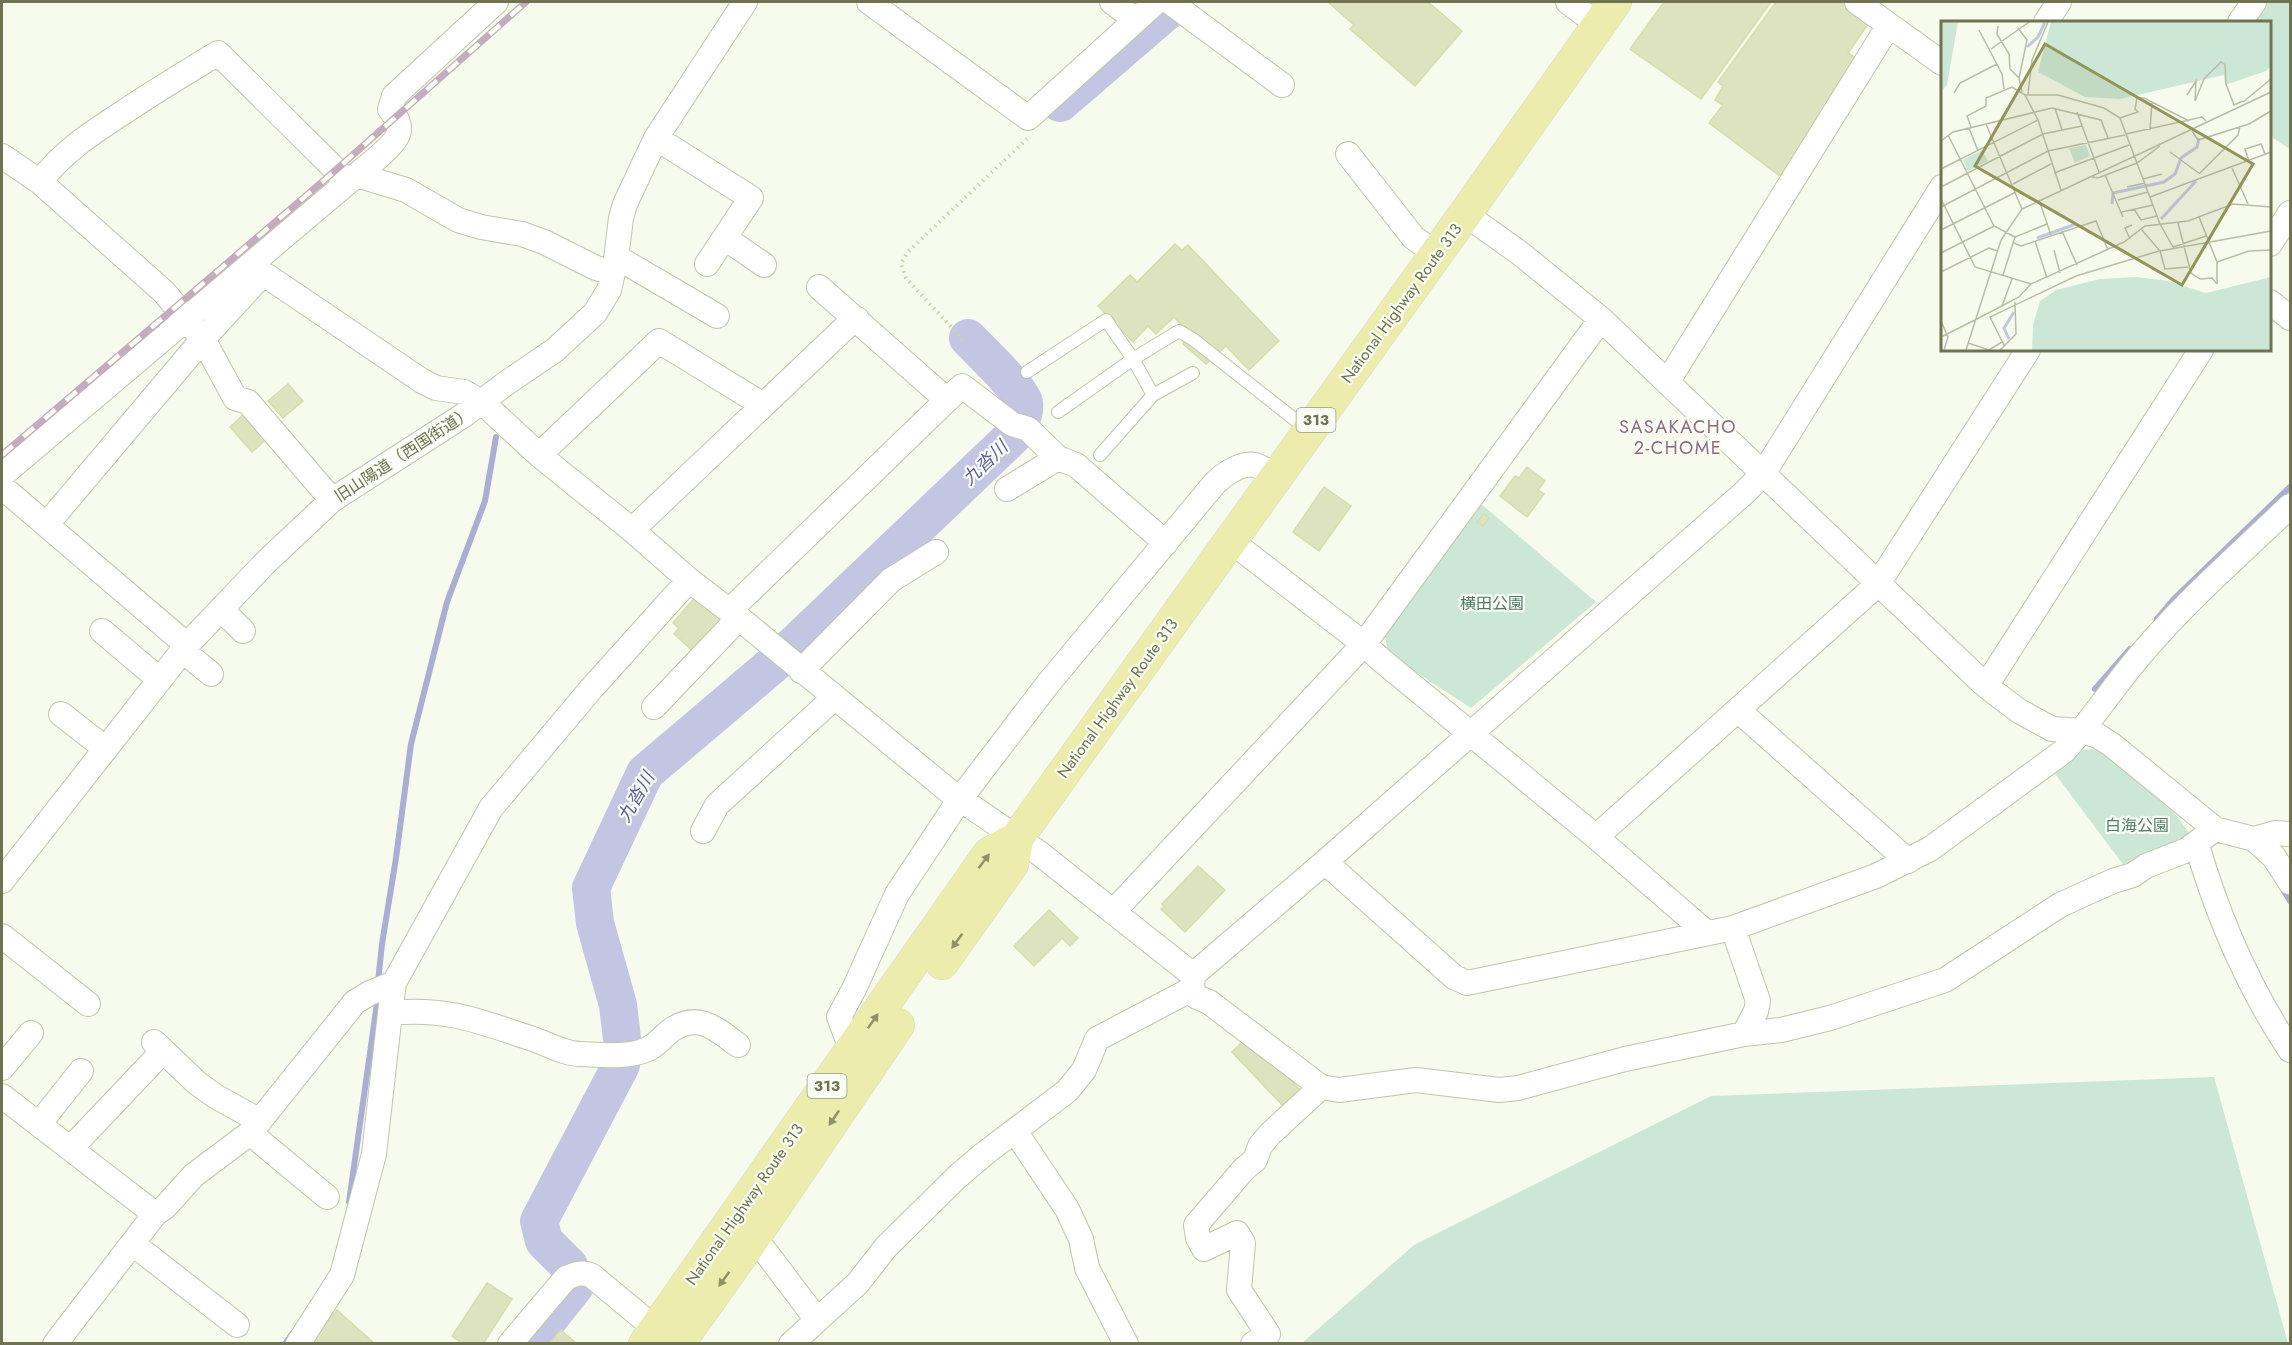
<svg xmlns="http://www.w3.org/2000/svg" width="2292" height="1345" font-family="Jost,'Noto Sans JP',sans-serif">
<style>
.green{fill:#cce7d5}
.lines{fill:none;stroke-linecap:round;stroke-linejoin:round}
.stream{stroke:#aaaed3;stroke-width:6}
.river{stroke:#c3c6e2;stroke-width:38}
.building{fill:#dde3be;stroke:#d7ddaa;stroke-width:1.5}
.lane-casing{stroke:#c0c5ab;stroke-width:14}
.street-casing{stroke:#c0c5ab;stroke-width:26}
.highway-casing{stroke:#d7d8cf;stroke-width:34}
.path{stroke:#cdd2aa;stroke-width:4;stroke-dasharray:1.5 4.5;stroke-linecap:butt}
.lane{stroke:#fff;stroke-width:12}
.street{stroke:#fff;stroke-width:24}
.highway{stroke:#ecedac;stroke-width:33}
.rail-casing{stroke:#c4abbd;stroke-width:7}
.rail{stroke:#fafdf3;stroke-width:4.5;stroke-dasharray:14;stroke-linecap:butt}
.oneway{fill:#8f9268}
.labels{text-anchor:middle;stroke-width:4.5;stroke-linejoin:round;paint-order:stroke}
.shield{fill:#fafdf3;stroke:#999c82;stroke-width:1.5}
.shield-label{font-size:15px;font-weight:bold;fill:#707352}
.street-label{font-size:16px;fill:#707352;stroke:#fafdf3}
.park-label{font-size:16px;fill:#4e7d64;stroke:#fafdf3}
.neighbourhood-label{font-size:18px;letter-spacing:1.5px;fill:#8e6a80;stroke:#fafdf3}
.water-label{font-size:18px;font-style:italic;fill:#585e98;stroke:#fafdf3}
.inset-river{fill:none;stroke:#c3c6e2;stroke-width:3}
.inset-road{fill:none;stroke:#b8bda6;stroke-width:1.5}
.view{fill:#939458;fill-opacity:0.15;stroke:#939458;stroke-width:3}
.inset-edge{fill:none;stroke:#707352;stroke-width:3}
</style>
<rect width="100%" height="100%" fill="#f6fbed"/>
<path class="green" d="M2267,2H2290V149L2270,136V22H2254Z
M1480,503L1596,602L1471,708L1388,654L1385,635Z
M2094,749C2132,772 2169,799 2192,838L2125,867L2053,771L2083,750Z
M2214,1077L2288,1343H1302L1414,1245L1711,1096Z"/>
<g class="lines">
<path class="stream" d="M2157,619L2174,599L2290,487
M2095,689L2130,649
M2281,886L2290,901
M378,982L382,944L396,858L411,744L447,602L485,501L496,437
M349,1202L378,996
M285,1344L292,1334"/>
<path class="river" d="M1060,103L1169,9
M529,1344L575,1286L569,1266L544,1241L539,1221L621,1065L623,1047L618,1005L595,923L591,888L645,773L777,661L1014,435C1018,426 1026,414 1024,403C1023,391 979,350 968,338"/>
</g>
<path class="building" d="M1328,2H1428L1462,31L1415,86L1350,29L1354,25Z
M1664,2H1771L1701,99L1630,49Z
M1776,2H1845L1871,20L1848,53L1856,58L1851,78L1780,176L1709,123L1723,105L1715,100L1723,86L1718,82Z
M1175,244L1182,250L1188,245L1279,341L1249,370L1226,346L1206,364L1183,344L1186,329L1174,317L1156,334L1148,326L1133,342L1098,306L1130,275L1137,282Z
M288,384L303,401L283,418L268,401Z
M246,412L269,437L252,452L230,427Z
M1527,467L1545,481L1538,490L1544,494L1527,517L1500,496L1515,476L1519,478Z
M1324,487L1351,506L1319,551L1293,532Z
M1484,514L1489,518L1483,526L1477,522Z
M697,595L724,618L695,653L674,634L679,628L673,623Z
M1198,866L1225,890L1185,932L1161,909L1164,907L1162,904Z
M1049,910L1078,938L1070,946L1062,938L1034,966L1014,946Z
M1248,1036L1300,1090L1283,1106L1232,1052Z
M487,1283L512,1299L483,1344H463L452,1336Z
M337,1310L375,1344H309Z
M561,1330L577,1344H549Z"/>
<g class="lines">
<defs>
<path id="lane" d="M1027,372L1106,320L1133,359L1153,395
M1058,412L1133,359L1179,331L1194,340L1308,430
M1100,455L1153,395L1193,373"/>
<path id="street" d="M869,2L1028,118L1156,2
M1112,2L1136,20
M1170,2L1282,85
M1568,2L1599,25
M1857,2L1942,63
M2046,22L2059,2
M2240,22L2254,2
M656,138L751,198L707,264
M1348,154L1413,237L1436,254
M2,156L40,182L164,292L203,339L235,398L248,402L332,500
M357,175C367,166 399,143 399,130C400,122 394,115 390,109L394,96L496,2
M40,182C62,152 93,132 124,112C155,91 187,72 218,53L348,182L357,175L406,190L458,220L481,227L522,234L544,242L596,268L613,273
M1465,214L1521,254L1601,319L1986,686L2019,711L2052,729L2082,731L2098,736L2112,745L2215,829L2254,839L2275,833L2290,834
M725,238L764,265
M2270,244L2290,213
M616,259L625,262L717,316
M819,287L947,400L962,386L1012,424L1028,429L1058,458L1076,465L1166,543
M2270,302L2290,318
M1668,381L1889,25
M539,455L659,341L763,405
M2,475L348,182
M2,487L187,645
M1007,489L1058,458
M47,524L203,339L260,277L267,276L422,381L436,388L464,392L482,402L539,455L632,530L689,580L739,618L950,792L1039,853L1193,975L1192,989L1197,997L1209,1002L1321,1087L1339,1090L1416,1080L1499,1090L1518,1088L1625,1059L1744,1034L1781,1030L1830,1018L1945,980L2060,905L2113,881L2133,875L2146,866L2187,850L2215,829
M632,530L851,322L857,319
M1231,541L1364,644L1380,659L1596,837L1707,933
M221,609L243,631
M729,611L947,400
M102,631L160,680
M183,651L211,674
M801,671L891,580L936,552
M1986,686L2201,350
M654,707L739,618
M1739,711L1908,861
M61,714L106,749
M703,831L717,805L834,698
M1596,837L1878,584L2028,350
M2254,839L2274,857L2290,882
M2197,845C2218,917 2249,988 2290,1050
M1325,862L1454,977L1467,983L1733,928L1876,876L1930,849L2064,751C2089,724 2109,693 2132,665C2179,607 2237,557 2290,506
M2,881L187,645L266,562L332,500L464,415L505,384L555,350L595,313L609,290L616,259L621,218L625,204L656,138L745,2
M1113,912L1364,644L1601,319
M1733,928L1758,1001L1756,1011L1744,1034
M2,936L88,1004
M1193,975L1325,862L1744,493L1763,474L1942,187
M394,983L390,1013C447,1007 481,1022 533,1039C547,1044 565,1054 581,1054C603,1055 628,1058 648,1049C658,1044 665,1034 673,1029C700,1012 717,1030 738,1045
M154,1042L197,1083L215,1096L260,1121
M852,1051L839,1017L854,989L897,894L960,799L1047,685L1215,483C1224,474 1242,462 1255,465C1262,467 1270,473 1277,477
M2,1068L31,1033
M2,1096L155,1214
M39,1124L81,1071
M1015,1131L1067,1209L1081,1239L1087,1268L1126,1344
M250,1133L327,1197
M71,1148L163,1051
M752,1240L765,1251L817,1320
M133,1244L237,1325
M55,1344L155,1214L165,1207L194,1175L250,1133L355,1002L370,993L394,983L491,808L591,689L689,580
M298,1344L342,1275L374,1154L390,1013
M510,1344L566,1278C576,1274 583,1271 592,1276L656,1329
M791,1344L858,1283L886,1247L957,1177L984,1154L1067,1091L1084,1070L1097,1039L1192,989
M1253,1344L1268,1334L1239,1290L1243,1243L1237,1233L1204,1249L1198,1238L1196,1225L1244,1169L1255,1160L1260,1146L1270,1134L1321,1087"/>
<path id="highway" d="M942,963L1012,864L1017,838
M645,1344L989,854L1017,838L1465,214L1615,2
M678,1344L752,1240L898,1025"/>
</defs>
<use href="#lane" class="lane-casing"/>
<use href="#street" class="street-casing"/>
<use href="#highway" class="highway-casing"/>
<path class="path" d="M963,340L906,278L901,264L907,253L915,245L1027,139"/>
<use href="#lane" class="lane"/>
<use href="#street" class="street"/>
<use href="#highway" class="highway"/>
<defs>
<path id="rail" d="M2,455L321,183L526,2"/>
</defs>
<use href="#rail" class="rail-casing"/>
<use href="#rail" class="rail"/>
</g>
<defs><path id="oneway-solid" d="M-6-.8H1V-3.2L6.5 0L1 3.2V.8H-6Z" transform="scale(1.5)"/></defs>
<g class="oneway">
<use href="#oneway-solid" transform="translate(984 861) rotate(-53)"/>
<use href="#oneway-solid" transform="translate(957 941) rotate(126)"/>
<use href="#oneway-solid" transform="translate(873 1021) rotate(-55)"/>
<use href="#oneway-solid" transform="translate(834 1118) rotate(124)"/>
<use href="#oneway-solid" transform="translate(724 1279) rotate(126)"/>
</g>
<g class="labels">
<g class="shield">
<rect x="1296.5" y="408" width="39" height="24" rx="4.5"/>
<rect x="807.5" y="1074" width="39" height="24" rx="4.5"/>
</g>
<g class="shield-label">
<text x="1316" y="425">313</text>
<text x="827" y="1091">313</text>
</g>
<g class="street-label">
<text transform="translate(1401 303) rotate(-54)" y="6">National Highway Route 313</text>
<text transform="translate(403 454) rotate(-33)" y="6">旧山陽道（西国街道）</text>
<text transform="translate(1117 698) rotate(-54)" y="6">National Highway Route 313</text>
<text transform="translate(744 1204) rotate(-55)" y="6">National Highway Route 313</text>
</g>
<g class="park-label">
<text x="1492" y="609">横田公園</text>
<text x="2137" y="831">白海公園</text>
</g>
<g class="neighbourhood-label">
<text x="1678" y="433">SASAKACHO<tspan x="1678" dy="21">2-CHOME</tspan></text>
</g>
<g class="water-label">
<text transform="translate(985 463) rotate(-44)" y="6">九沓川</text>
<text transform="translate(636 797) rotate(-60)" y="6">九沓川</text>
</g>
</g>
<g transform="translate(1941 21)">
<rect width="330" height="330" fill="#f6fbed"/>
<path d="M0,1H17L6,64L0,71ZM110,1H330V45L325,50L284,64L283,54L179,78L144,76L97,51ZM145,124L149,135L134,142L128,127ZM41,129L47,140L27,150L22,139ZM195,256L227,260L265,272L330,256V329H91L92,304L99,280L115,269L159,258Z" fill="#cce7d5"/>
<path class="inset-river" d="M86,26L97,16L104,1M171,183L172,172L223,161L234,153L240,137L256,126L258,117M220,198L255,160M96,217L135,203M68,318L63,307L73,291"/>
<path class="inset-road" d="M57,5L56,13L68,33L69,48L78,57M77,7L86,19L78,57L81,71M38,9L61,53L63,68M50,28L88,1M13,72L19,62L56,43M87,73L91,39L107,1M84,74L97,99L120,169M246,74L255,60L254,80L263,58L280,41L284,44L285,63L293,84L302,80M302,81L330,58M114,87L121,109M136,91L158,151M179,97L197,91L194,88L196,77H203L248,100M45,103L81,188M30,106L26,95L45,85V77L71,66L84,74H117L163,87L179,97L219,203L232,226L265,215M28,107L37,130M209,109L211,81M251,110L257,119L308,103L330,90M185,113L261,96L265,100M7,114L53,205L74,216M0,120L12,111L111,87L160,99L167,117M229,131L259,153M308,140L304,128L320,123L324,133M291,147L307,183M0,148L97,99M113,152L188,124M259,152L297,114L299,105M164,154L182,196M151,156L157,157L196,142L219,125M202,158L221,153M72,163L110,143M0,166L102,113L141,105M186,166L204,162M209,176L330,131M0,178L34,246L90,263L183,221L204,205L247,200L292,183L330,186M98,179L110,214M177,179L207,171M0,186L107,130L184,114M193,188L200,199L216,195M181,191L212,184M258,196L276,241V263M237,202L250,252L259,258L271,257L276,263M200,208L219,230L224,248L247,246M0,209L75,171M121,210L136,244M189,218L184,207L191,204M94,220L106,257M73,222L80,225L155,200L167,229M113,229L119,252M219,230L330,210M0,232L53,205M276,241L308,230L330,229M0,251L48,227L57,230M62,254L74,216L106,203M61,285L71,258M34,299L78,276L90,263M0,300L7,316L3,329M0,316L34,299M27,322L48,329L61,321M63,324L49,296L135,255L218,230M25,329L60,219L81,188L330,71M59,329L75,313L74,281"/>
<path class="view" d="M104,23L312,143L241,264L34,145Z"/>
<rect width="330" height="330" class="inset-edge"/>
</g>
<rect width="2292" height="1345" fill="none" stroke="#707352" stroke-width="6"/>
</svg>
